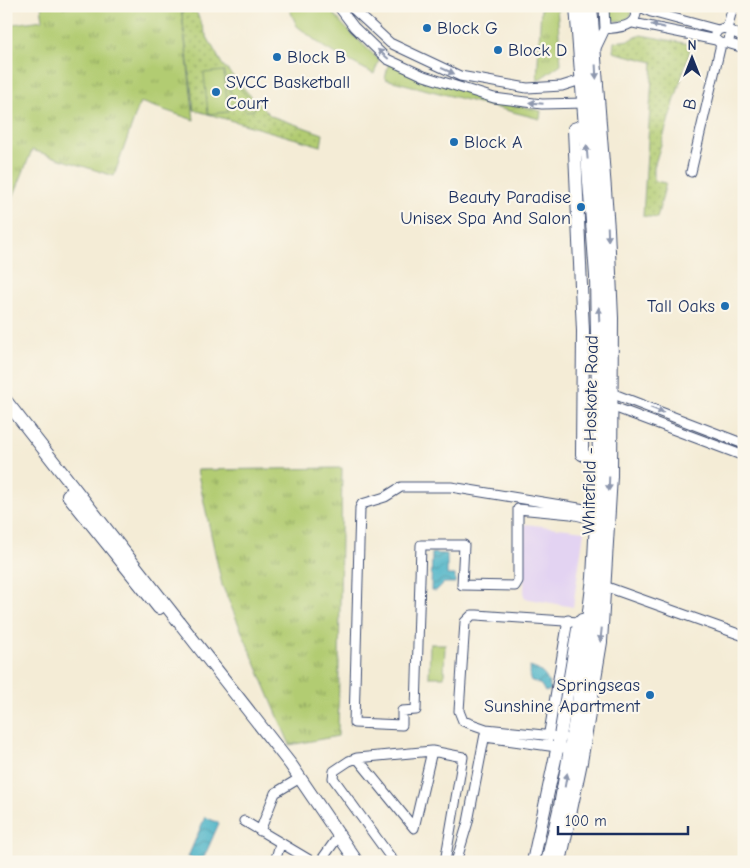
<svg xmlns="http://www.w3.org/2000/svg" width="750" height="868" font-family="'Comic Neue',sans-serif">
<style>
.built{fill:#e3d3f2}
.grass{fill:url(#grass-tufts);stroke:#667e68}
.park{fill:url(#park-dots);stroke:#667e68}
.garden{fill:#b2cc72;stroke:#667e68}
.water{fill:url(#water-waves);stroke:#327092}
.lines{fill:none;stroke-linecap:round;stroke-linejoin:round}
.street-casing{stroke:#3c4b70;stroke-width:11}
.secondary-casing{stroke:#3c4b70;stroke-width:14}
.primary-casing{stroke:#3c4b70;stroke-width:16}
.street{stroke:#fff;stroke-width:9}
.secondary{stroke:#fff;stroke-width:12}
.primary{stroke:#fff;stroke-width:14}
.oneway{fill:#8d97ae}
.poi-dot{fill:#1f6fb2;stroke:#fbf7ec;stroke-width:2}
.labels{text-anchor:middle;stroke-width:4.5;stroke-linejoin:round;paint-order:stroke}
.poi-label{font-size:18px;fill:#1b2f5e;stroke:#fbf7ec;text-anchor:start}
.street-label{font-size:18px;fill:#1b2f5e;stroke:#fbf7ec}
</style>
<defs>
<pattern id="grass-tufts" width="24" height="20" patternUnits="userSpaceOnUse" patternTransform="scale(1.25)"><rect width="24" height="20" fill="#b2cc72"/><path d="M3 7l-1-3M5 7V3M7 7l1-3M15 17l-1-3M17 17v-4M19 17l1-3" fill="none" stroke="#90a661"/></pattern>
<pattern id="park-dots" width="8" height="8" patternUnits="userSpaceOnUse" patternTransform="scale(1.25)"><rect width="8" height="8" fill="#b2cc72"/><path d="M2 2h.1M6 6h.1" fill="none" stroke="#90a661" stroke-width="1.8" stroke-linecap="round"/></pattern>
<pattern id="water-waves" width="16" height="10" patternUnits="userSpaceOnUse" patternTransform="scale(1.25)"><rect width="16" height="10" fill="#48b2c6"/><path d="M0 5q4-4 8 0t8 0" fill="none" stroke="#3b91a4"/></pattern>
</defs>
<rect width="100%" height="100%" fill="#fbf7ec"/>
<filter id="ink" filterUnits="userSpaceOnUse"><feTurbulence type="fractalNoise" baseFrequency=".02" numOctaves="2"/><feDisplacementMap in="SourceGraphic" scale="10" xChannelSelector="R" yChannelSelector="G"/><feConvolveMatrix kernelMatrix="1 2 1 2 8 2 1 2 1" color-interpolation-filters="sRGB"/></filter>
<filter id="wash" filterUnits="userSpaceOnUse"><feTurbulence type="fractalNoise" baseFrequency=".0096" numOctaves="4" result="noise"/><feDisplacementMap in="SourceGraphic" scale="20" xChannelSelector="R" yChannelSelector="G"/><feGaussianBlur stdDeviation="1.12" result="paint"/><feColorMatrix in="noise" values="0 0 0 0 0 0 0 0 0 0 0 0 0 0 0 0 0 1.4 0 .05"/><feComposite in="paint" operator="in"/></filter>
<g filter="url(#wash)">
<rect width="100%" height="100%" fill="#f4ecd6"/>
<path class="built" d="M525,524L584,531L573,607L524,598Z"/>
<path class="grass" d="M41,6H181L194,120L140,102L114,176L32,150L6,215V25L43,20Z
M541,6H557L561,64L537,81Z
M389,62L475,95L541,111L540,119L385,79Z
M342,468L338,736L290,745L222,585L197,470Z"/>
<path class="park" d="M181,6H194L205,33L222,64L246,91L271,116L323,134L321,146L194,110Z
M641,35L690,44L689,54L654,167V181L666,183L657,218L643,216L653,62L613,52L614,42L629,40Z"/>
<path class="garden" d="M288,6H327L344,26L379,60L374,74L325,48L297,26Z
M608,6H632L631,15L625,21H616L609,16Z
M224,71L228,112L208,114L204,73Z
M230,85L238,86L255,105L254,110L246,111L230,92Z
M430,644H445L444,677H429Z"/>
<path class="water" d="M432,553L447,554V575H455V583H444L436,591L431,590Z
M530,667C544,671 547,677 551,690L545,692L541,685L530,680Z
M205,817L219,823L202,862L188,857Z"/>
</g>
<g filter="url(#ink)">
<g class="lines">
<defs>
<path id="street" d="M338,6L354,27L387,59L424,76L494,98L542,104L585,103
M350,6L390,43L460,76L527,88L562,86L584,79
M604,6L605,29
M638,6L651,12L718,30
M633,23L716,40L721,44L729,42L730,33
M727,29L733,6
M715,34L718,30L724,28L744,37
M727,43L744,48
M595,50L605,29C622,27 639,27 636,6
M691,172L721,44
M611,393L744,444
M611,406L744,456
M597,520L571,514L518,509V581L515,586L462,585L464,545H421L416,710L402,711V725L354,723L360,508L362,504L385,497L401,487H451L597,511
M604,586L744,636
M485,737L571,749
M563,737L486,729L463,721L459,711L465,622L472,615H477L579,622
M547,744L568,620
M357,758L414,828L432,751
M244,821L313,862
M260,831L275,793L300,778
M275,862L280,844
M320,862L335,841L341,838
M394,862L333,778L334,771L349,761L357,758L432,751L463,757L445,862
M456,862L468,822L486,729"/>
<path id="secondary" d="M585,125L574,129L583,331L582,454L600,463
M6,401L291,765L357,862
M68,495L159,608
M533,862L560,736L579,623L582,620L590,619"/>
<path id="primary" d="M548,862L561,806L579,703L594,578L600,463L597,276L577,6
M559,862L580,762L600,642L610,476L611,318L607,229L590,6"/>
</defs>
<use href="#street" class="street-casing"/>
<use href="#secondary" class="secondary-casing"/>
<use href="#primary" class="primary-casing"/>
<use href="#street" class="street"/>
<use href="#secondary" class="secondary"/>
<use href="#primary" class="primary"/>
</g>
<defs><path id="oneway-solid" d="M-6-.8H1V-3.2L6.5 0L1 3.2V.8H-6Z" transform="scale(1.25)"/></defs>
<g class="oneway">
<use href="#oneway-solid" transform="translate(658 26) rotate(-167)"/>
<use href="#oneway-solid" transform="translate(383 54) rotate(-139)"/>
<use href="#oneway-solid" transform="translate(448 71) rotate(24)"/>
<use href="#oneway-solid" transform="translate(596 72) rotate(87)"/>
<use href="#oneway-solid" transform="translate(536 103) rotate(-175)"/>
<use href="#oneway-solid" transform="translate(587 152) rotate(-95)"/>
<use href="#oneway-solid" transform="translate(608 234) rotate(88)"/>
<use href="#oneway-solid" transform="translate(599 314) rotate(-92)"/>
<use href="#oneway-solid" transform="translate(657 410) rotate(21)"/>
<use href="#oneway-solid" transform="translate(609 484) rotate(92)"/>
<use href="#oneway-solid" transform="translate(601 635) rotate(96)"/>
<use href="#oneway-solid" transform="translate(566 780) rotate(-80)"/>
</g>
</g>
<g class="poi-dot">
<circle cx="427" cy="28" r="5"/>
<circle cx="498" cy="50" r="5"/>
<circle cx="277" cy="57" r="5"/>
<circle cx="216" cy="92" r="5"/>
<circle cx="454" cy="142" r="5"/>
<circle cx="581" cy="207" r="5"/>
<circle cx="725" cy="306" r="5"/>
<circle cx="650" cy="695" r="5"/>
</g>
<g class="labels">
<g class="poi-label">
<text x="437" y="34">Block G</text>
<text x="508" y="56">Block D</text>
<text x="287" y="63">Block B</text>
<text x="226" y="88">SVCC Basketball<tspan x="226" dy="21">Court</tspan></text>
<text x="464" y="148">Block A</text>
<text x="571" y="203" text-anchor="end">Beauty Paradise<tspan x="571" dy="21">Unisex Spa And Salon</tspan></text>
<text x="715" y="312" text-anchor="end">Tall Oaks</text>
<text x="640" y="691" text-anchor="end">Springseas<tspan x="640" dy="21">Sunshine Apartment</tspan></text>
</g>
<g class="street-label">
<text transform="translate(690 104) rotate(-77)" y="6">B</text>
<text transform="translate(590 435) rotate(-89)" y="6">Whitefield - Hoskote Road</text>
</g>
</g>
<rect width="750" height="868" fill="none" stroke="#fbf7ec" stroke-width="25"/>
<g transform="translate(692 58)" stroke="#fbf7ec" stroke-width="4" paint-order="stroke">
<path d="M0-4L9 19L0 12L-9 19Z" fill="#1b2f5e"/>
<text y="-8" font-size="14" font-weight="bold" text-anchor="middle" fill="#1b2f5e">N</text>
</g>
<path d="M558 826v8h130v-8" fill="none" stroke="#1b2f5e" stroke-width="2.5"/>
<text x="565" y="826" font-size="15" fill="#1b2f5e" stroke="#fbf7ec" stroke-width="4" paint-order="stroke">100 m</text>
</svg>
